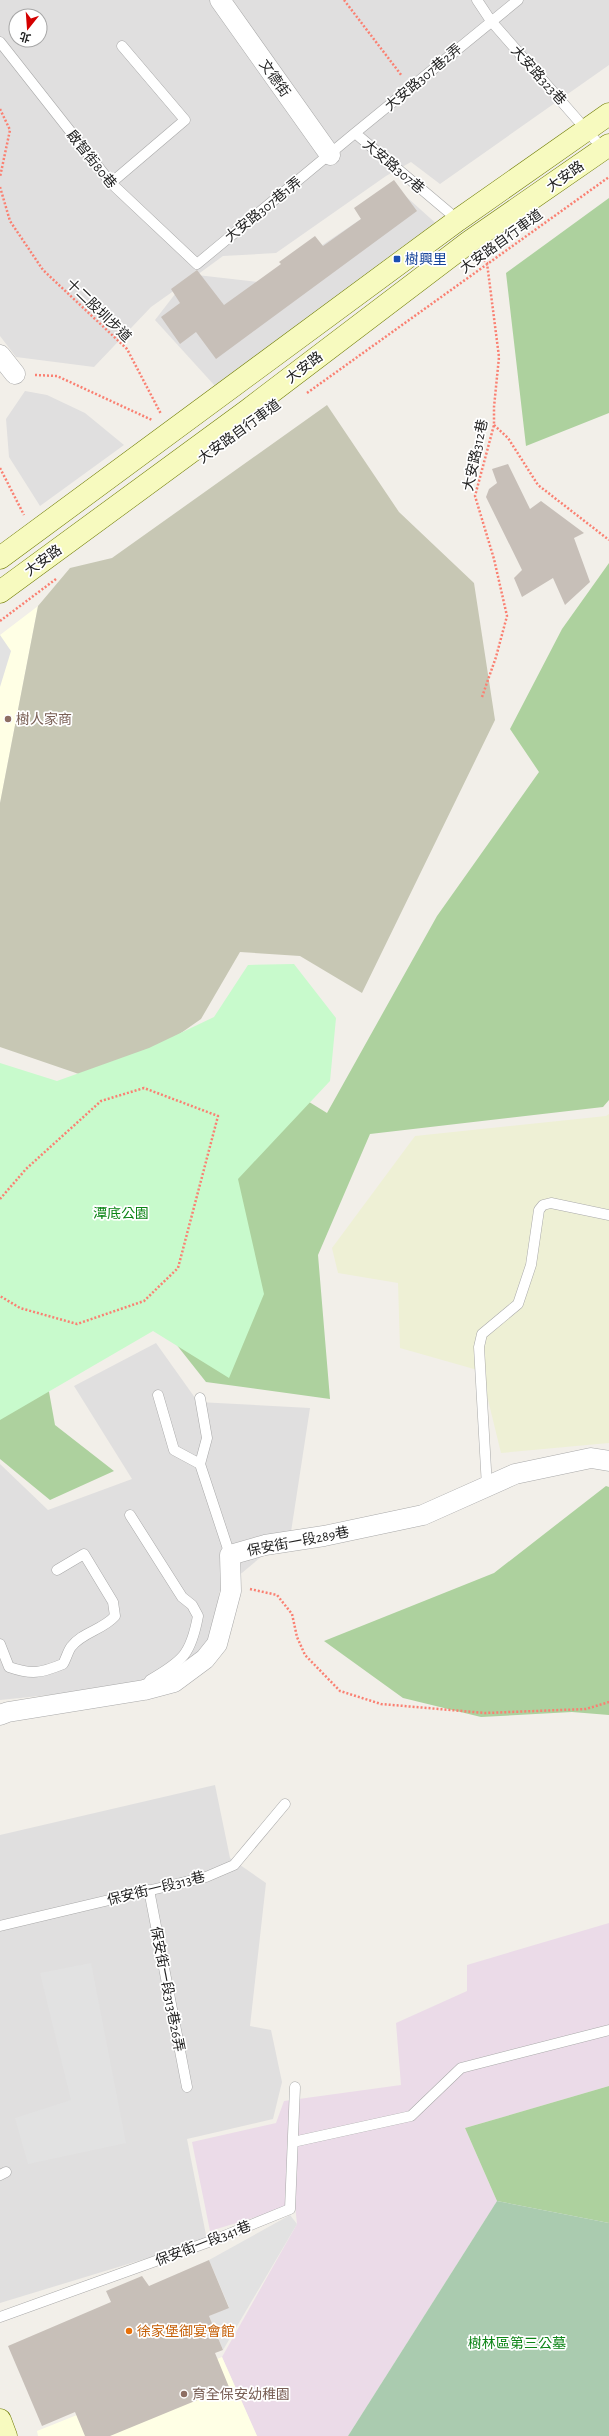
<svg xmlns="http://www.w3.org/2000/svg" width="609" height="2436" font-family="'Alegreya Sans','Noto Sans TC',sans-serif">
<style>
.residential{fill:#e0dfdf;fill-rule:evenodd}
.industrial{fill:#ebdbe8}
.education{fill:#ffffe5}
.construction{fill:#c7c7b4}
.farmland{fill:#eef0d5}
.forest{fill:#add19e}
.cemetery{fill:#aacbaf}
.park{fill:#c8facc}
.parking{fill:#e2e2e2}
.building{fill:#c7bfb8}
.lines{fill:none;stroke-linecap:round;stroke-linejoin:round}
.lane-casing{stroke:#a9a9a9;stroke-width:11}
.street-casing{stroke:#a9a9a9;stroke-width:21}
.secondary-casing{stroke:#707d05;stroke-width:23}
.path{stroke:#fa8072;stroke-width:2.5;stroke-dasharray:2 2;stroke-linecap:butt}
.lane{stroke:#fff;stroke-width:10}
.street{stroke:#fff;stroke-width:20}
.secondary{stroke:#f7fabf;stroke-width:22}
.transit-dot{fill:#1a4fb4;stroke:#fff;stroke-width:1.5}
.education-dot{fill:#8d6e63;stroke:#fff;stroke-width:1.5}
.food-dot{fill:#e8710a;stroke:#fff;stroke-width:1.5}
.labels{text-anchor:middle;stroke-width:3.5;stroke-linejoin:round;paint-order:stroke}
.street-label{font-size:14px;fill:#222;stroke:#fff}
.transit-label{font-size:14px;fill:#164399;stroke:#fff;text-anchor:start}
.education-label{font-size:14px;fill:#785e54;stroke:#fff;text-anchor:start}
.park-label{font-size:14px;fill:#0c8416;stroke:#fff}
.food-label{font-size:14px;fill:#c56008;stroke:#fff;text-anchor:start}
</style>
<rect width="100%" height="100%" fill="#f2efe9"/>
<path class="residential" d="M0,0H609V65L440,184L411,162L386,176L276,253L223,256L197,275L266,283L401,192L440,227L215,386L155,320L182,285L151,307L94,367L16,357L0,336ZM16,16H40V40H16Z
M25,391L47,395L85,413L124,445L40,506L9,457L6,419Z
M156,1343L198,1402L310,1408L291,1532L219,1592L217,1629L194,1665L158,1684L0,1700V1464L48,1510L132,1479L74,1386Z
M215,1785L230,1858L266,1883L250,2026L271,2030L282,2082L273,2119L187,2139L207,2240L0,2303V1835Z"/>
<path class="industrial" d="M609,1923V2086L465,2128L497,2201L348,2436H257L222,2357L297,2224L295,2205L210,2231L192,2142L276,2123L284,2101L401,2085L396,2023L467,1991V1965Z"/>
<path class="education" d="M38,606L0,803V635Z
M222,2357L257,2436H38L37,2431Z"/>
<path class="construction" d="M327,405L399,512L474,583L495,720L362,993L300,956L240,952L201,1019L108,1084L0,1047V803L38,606L70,568L112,558Z"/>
<path class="farmland" d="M609,1114V1443L501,1453L481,1371L400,1348L398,1283L338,1273L332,1248L415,1136L606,1116Z"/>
<path class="forest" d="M609,198V413L526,446L506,273Z
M609,563V1100L603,1107L370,1134L318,1255L330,1399L206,1382L157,1320L46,1375L55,1425L114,1471L50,1500L0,1459V1125L202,1036L327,1113L437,916L539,772L510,729L562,629Z
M606,1486L609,1487V1715L572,1712L481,1717L403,1698L324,1641L494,1573Z
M609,2086V2223L497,2201L465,2128Z"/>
<path class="cemetery" d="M497,2201L609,2223V2436H348Z"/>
<path class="park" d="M294,964L336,1018L330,1081L238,1179L264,1294L229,1378L153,1331L0,1420V1063L57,1081L149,1048L214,1017L248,965Z"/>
<path class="parking" d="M0,635L11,651L0,687Z
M91,1963L126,2143L28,2164L15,2118L71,2100L40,1973Z
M290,2215L297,2224L223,2350L209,2316L229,2307L209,2260Z"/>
<path class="building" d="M394,180L417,211L216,359L196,332L180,344L161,317L180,303L171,289L197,270L224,305L281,264L279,262L315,236L323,246L361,219L354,208Z
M508,464L530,509L541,501L584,533L574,538L590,582L565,605L553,578L522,597L514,578L522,570L486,497L489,489L497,483L492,469Z
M209,2260L229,2308L209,2316L223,2350L215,2353L229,2387L110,2436H85L75,2412L42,2426L8,2346L111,2302L106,2291L142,2276L149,2286Z"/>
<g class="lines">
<defs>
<path id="lane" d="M477,0L491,21L603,149
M0,42L111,183L197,264L355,133L458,220
M355,133L518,0
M111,183L185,120L122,46
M158,1395L174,1450L200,1464L230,1555
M200,1398L207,1438L200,1464
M487,1487L479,1347L482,1334L518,1304L531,1265L539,1210L543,1205L551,1203L609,1215
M130,1515L182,1597L192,1605L198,1616C191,1654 183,1661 150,1680L147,1685
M0,1644L9,1667C32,1675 41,1673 63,1664C66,1659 68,1651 71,1647C82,1632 103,1630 115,1616L113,1602L84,1554L57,1570
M149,1890L187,2087
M0,1926L206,1877L234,1865L285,1804
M293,2142L411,2116L461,2068L609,2030
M0,2175L6,2172
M0,2317L214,2240L290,2209L295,2087"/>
<path id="street" d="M220,0L330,155
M0,355L15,374
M0,1715L8,1712L144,1690L174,1682L205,1659L217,1644L231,1591L230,1555L265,1545L324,1536L423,1515L515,1474L591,1458L609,1461"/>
<path id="secondary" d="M0,558L458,220L609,114
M0,592L248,410L469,242L609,145
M0,2420L6,2436"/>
</defs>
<use href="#lane" class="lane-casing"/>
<use href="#street" class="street-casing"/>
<use href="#secondary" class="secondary-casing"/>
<path class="path" d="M344,0L402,76
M0,109L10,130L0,177
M0,187L10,221L43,270L127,349L161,414
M35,375L57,376L152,420
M307,393L609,177
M494,425L508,438L538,485L609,540
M0,468L24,515
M0,621L56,579
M482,697L496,657L507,616L494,559L475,496L494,425V407L499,357L487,263L482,258
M0,1199L26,1169L101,1101L144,1088L218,1116L178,1268L144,1301L77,1324L20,1308L0,1296
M250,1589L277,1595L292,1614L297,1637L305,1655L340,1691L381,1704L485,1713L586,1709L609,1702"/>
<use href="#lane" class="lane"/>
<use href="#street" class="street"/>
<use href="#secondary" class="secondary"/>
</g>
<rect class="transit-dot" x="393" y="255" width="8" height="8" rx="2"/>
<g class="education-dot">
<circle cx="8" cy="719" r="4"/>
<circle cx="184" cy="2394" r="4"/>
</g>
<circle class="food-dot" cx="129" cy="2331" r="4"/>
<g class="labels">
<g class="street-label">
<text transform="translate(539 75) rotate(48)" y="5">大安路323巷</text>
<text transform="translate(423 77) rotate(-40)" y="5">大安路307巷2弄</text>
<text transform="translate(275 78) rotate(55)" y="5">文德街</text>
<text transform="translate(92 159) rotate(51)" y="5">啟智街80巷</text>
<text transform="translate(394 166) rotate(40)" y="5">大安路307巷</text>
<text transform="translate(565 176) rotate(-35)" y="5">大安路</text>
<text transform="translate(263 209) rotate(-39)" y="5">大安路307巷1弄</text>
<text transform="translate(501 241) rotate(-36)" y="5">大安路自行車道</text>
<text transform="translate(99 310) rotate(44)" y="5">十二股圳步道</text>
<text transform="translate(304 367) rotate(-37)" y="5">大安路</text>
<text transform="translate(239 431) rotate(-36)" y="5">大安路自行車道</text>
<text transform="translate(475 455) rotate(-78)" y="5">大安路312巷</text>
<text transform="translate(43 560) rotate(-36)" y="5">大安路</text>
<text transform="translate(298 1541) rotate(-11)" y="5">保安街一段289巷</text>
<text transform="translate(156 1888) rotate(-14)" y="5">保安街一段313巷</text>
<text transform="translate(168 1989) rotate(79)" y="5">保安街一段313巷26弄</text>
<text transform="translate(203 2243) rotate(-21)" y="5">保安街一段341巷</text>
</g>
<g class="transit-label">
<text x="405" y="264">樹興里</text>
</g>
<g class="education-label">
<text x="16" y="724">樹人家商</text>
<text x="192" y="2399">育全保安幼稚園</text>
</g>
<g class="park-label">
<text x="121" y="1218">潭底公園</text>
<text x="517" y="2348">樹林區第三公墓</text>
</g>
<g class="food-label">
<text x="137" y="2336">徐家堡御宴會館</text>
</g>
</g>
<g transform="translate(28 28) rotate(197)"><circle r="19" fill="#ffffff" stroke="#a7a7a7"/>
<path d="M0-3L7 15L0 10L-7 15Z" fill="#d40000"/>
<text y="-6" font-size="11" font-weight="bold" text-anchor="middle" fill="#222222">北</text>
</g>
</svg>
